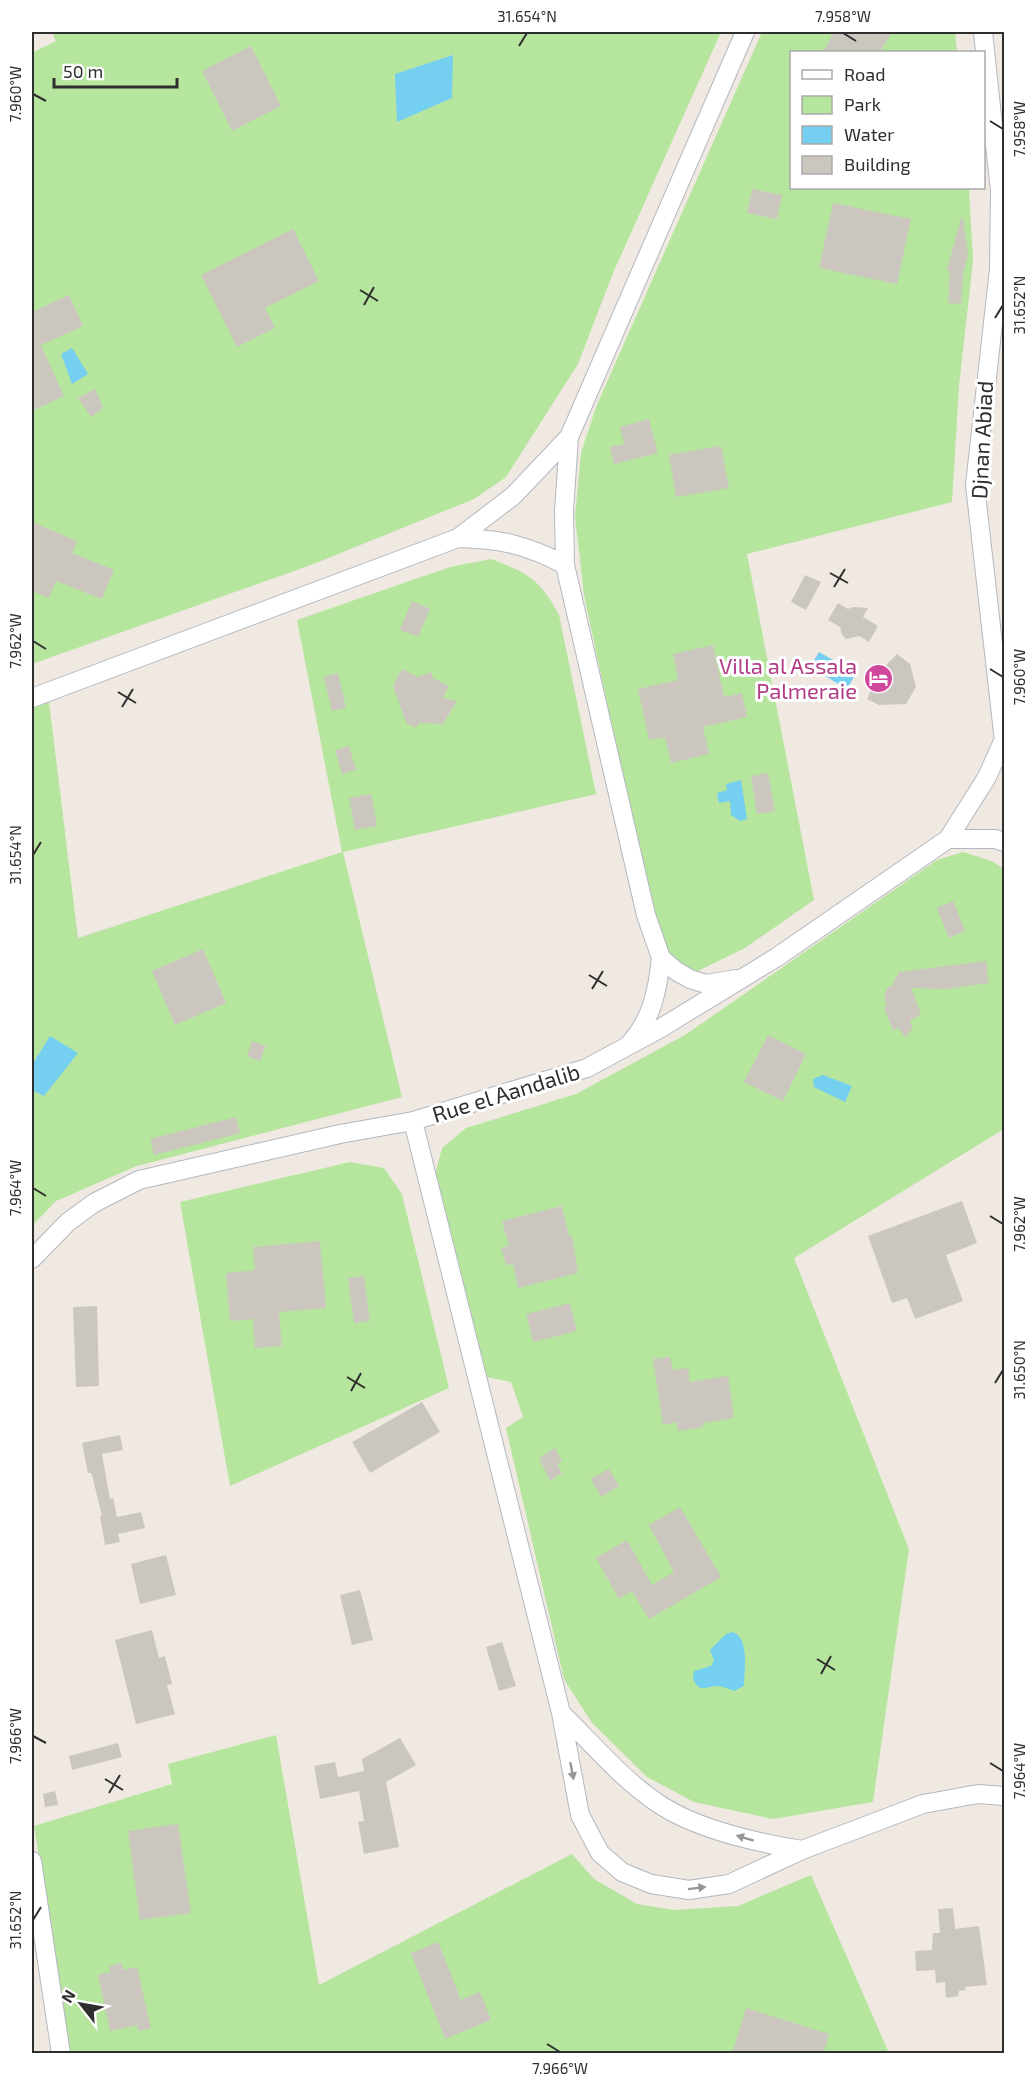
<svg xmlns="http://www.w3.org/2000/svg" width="1036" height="2085" font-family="'Exo 2',sans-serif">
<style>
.green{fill:#b6e59e}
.water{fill:#75cff0}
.building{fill:#cbc7bf}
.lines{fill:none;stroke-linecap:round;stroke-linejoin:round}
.minor-casing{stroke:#b4b7c1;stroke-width:20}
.minor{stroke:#fff;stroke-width:18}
.oneway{fill:#969696}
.ticks{fill:none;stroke:#2e2e2e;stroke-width:2}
.labels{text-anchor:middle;stroke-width:6;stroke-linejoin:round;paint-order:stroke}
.street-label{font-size:22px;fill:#2e2e2e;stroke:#fff}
.hotel-label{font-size:22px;fill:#b23c85;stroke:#fff;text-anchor:end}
.neatline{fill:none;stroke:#2e2e2e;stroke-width:2}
.ticks-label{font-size:15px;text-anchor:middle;fill:#2e2e2e}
</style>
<rect width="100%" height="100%" fill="#efe9e1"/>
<path class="green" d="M52,32H721L613,273L578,364L506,477L474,499L311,565L32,664V53L56,41Z
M762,32H955L957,52H792V188H969L973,261L959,386L952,502L747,554L814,900L745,948L698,971L681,967L657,937L584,595L575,516L581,453L596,407Z
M491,559C528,573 540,579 559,615L596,794L343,852L402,1097L137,1166L56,1201L32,1226V705L49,702L78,938L342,852L297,620L450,567Z
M963,852L992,861L1004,869V1129L794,1258L909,1549L873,1802L773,1819L694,1802L647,1777L592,1723L564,1679L506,1428L523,1417L511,1382L487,1377L434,1179L442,1148L466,1128L576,1094L685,1035L937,860Z
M350,1162L384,1168L402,1194L449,1388L230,1486L180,1202Z
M276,1735L319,1985L572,1854L594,1879L637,1904L674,1910L738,1906L811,1875L889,2053H71L34,1826L172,1784L168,1764Z"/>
<path class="water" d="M453,55L452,98L397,122L395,74Z
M72,348L88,374L72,384L61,354Z
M819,652L856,673L847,689L810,667Z
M741,780L747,819L740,821L731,815L730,801L719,803L717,793L727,790L726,784Z
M50,1036L78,1053L44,1096L32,1090V1065Z
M823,1075L852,1086L845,1102L814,1087L813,1079Z
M733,1632C750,1639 744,1671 744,1686L734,1691C729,1689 724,1687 719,1686C706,1686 700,1694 693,1679L694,1671L711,1666L714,1661L710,1650L726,1634Z"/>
<path class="building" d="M834,32H892L880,52H823Z
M251,46L281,106L232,131L202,71Z
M752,189L782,195L777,219L747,213Z
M833,203L911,219L897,284L819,268Z
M961,218H963L968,255L963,274L961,304L948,303L950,271L947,270Z
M293,229L319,281L265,308L275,328L237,347L201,275Z
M69,295L83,326L41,345L64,396L32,411V312Z
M95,389L103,408L91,417L78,398Z
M649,419L658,453L614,464L610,447L624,444L620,427Z
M721,446L729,488L676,497L669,455Z
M32,522L77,541L72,553L114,570L102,599L56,581L49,598L32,591Z
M805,575L821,582L806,610L791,602Z
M412,601L430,609L418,637L400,630Z
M838,603L848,609L853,607L868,608L863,617L878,626L869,642L859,636L846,639L842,635L840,627L828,620Z
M713,645L724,697L742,693L747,717L703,727L709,754L671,763L665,737L649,740L638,689L678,680L673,654Z
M897,654L910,664L916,687L906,704L879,705L867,699L870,693L868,674H875L880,665L885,666Z
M402,669L418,677L431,672L433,678L449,686L443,698L457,701L443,724L419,723L416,728L406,723L393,685Z
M338,673L346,708L332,711L324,677Z
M349,746L356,770L342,774L335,750Z
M768,773L775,811L757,814L751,776Z
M371,794L377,826L355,830L349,798Z
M953,901L965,931L949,938L937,908Z
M203,949L226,1003L175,1025L152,971Z
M986,961L989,983L946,989L911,988L921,1014L910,1021L913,1028L905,1037L898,1028L893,1031L884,1007L887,1006L884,994L889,986L891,987L899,972Z
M768,1035L806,1054L783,1101L744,1082Z
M252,1041L266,1046L260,1061L247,1056Z
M236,1117L240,1133L154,1155L150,1139Z
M962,1201L977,1243L946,1255L963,1301L915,1319L907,1298L892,1303L868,1236Z
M562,1206L569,1236L572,1235L578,1273L518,1288L513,1264L506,1265L501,1248L509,1246L502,1221Z
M320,1241L326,1308L279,1312L282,1346L255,1348L253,1319L230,1321L226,1273L255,1270L253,1247Z
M364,1276L370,1321L354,1323L348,1278Z
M570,1303L577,1331L533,1342L526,1314Z
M97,1306L99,1386L76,1387L73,1307Z
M670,1357L673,1370L688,1368L690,1382L728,1376L734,1418L703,1423V1427L678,1431L677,1422L663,1425L653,1359Z
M422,1402L440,1432L370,1473L352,1442Z
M120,1435L123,1450L102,1454L110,1499L113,1498L117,1517L141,1512L145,1528L118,1534L120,1542L105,1545L100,1516H102L93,1479L91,1473H88L82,1443Z
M555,1448L562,1461L557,1464L562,1473L550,1481L539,1458Z
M609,1469L619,1486L601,1497L591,1479Z
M680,1507L721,1577L649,1619L632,1591L619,1599L596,1558L627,1540L652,1585L674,1572L649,1525Z
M166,1555L176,1595L140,1604L131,1564Z
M360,1590L373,1640L352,1645L340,1595Z
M152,1630L159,1658L165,1656L172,1684L167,1685L175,1714L136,1724L115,1640Z
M502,1642L516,1686L499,1691L486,1647Z
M400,1738L416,1765L386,1782L399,1847L364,1854L358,1822L364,1821L359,1791L320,1799L314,1766L335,1762L338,1777L364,1771L362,1759Z
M118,1743L122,1757L72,1770L69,1756Z
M55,1791L58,1805L45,1807L43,1794Z
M178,1824L191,1913L140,1920L128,1831Z
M953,1908L955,1929L979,1926L987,1985L965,1987L966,1990L959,1991L958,1996L946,1998L945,1982L936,1983L935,1970L916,1971L915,1951L932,1950L933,1933H940L938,1909Z
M438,1942L461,2000L480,1992L491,2020L445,2039L411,1953Z
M122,1963L123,1970L137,1967L151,2028L138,2031L137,2025L110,2031L98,1975L110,1972L109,1966Z
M746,2008L829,2034L823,2054H732Z"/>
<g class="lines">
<defs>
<path id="minor" d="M983,32L1000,191L999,269L975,485L1004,741
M458,538C501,539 527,545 565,565
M32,698L458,538L513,496L569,437
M948,839L987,777L1004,739
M736,979L706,984L690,979L676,971L661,958L646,915L565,565L564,511L569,437L745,32
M631,1042C652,1019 658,988 661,958
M413,1121L561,1713L580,1815L600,1853L622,1872L651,1884L689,1890L729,1884L802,1850L923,1804L978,1794L1004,1796
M32,1259L68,1222L94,1203L139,1180L340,1134L413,1121L587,1068L661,1028L777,957L948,839H995L1004,842
M561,1713C594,1745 623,1781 662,1806C700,1830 759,1843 802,1850
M32,1861L61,2054"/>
</defs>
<use href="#minor" class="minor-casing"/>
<use href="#minor" class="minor"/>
</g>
<defs><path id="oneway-solid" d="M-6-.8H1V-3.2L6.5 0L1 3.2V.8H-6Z" transform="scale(1.5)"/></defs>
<g class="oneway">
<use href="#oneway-solid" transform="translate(572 1771) rotate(79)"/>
<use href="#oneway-solid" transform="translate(745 1838) rotate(-163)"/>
<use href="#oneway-solid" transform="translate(697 1888) rotate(-7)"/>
</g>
<path class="ticks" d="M843,33L856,41M519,46L527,33M33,94L46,101M990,121L1003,129M360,290L378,301M364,305L374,287M995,318L1003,305M830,573L848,583M834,587L845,569M33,641L46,649M990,669L1003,677M118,692L136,703M122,707L133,689M33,855L41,842M589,975L607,986M592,989L603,971M33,1188L46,1196M990,1216L1003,1224M347,1377L365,1388M995,1383L1003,1370M351,1391L361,1373M817,1659L835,1670M821,1674L831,1656M33,1736L46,1743M990,1763L1003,1771M105,1779L123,1790M109,1793L120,1775M33,1920L41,1907M547,2044L560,2052"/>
<defs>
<symbol id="hotel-disc" viewBox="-11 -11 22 22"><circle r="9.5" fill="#d1479c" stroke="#fff"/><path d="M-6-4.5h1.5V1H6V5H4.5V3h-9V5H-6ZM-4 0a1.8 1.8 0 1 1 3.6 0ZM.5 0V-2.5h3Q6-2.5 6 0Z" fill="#fff"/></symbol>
</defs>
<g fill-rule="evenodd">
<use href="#hotel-disc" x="862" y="662" width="33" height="33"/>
</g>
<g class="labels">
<g class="street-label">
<text transform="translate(982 440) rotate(-87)" y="8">Djnan Abiad</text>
<text transform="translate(506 1093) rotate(-17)" y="8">Rue el Aandalib</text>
</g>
<g class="hotel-label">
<text x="857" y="674">Villa al Assala<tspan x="857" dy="25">Palmeraie</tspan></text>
</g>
</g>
<rect width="1036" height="2085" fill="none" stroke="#ffffff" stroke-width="66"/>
<rect x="790" y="51" width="195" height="138" fill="#ffffff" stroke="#ababab" stroke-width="1.5"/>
<rect x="802" y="70" width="30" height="9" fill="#ffffff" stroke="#ababab" stroke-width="1.5"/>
<text x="844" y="81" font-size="18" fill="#2e2e2e">Road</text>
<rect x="802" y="96" width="30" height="18" fill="#b6e59e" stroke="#ababab" stroke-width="1.5"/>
<text x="844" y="111" font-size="18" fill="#2e2e2e">Park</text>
<rect x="802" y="126" width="30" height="18" fill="#75cff0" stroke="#ababab" stroke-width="1.5"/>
<text x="844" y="141" font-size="18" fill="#2e2e2e">Water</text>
<rect x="802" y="156" width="30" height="18" fill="#cbc7bf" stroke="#ababab" stroke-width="1.5"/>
<text x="844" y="171" font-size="18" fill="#2e2e2e">Building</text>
<g transform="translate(81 2004) rotate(301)" stroke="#ffffff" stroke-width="4.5" paint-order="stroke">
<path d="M0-4.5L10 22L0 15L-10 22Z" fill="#2e2e2e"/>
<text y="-9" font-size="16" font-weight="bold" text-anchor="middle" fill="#2e2e2e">N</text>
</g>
<path d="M54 78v9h123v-9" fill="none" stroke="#2e2e2e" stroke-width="3"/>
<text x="63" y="78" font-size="18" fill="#2e2e2e" stroke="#ffffff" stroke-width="4.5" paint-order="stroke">50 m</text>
<rect x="33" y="33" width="970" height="2019" class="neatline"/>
<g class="ticks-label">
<text x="527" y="22">31.654°N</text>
<text x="843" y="22">7.958°W</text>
<text transform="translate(16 94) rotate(-90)" y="5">7.960°W</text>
<text transform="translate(1020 129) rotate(-90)" y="5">7.958°W</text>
<text transform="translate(1020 305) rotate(-90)" y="5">31.652°N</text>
<text transform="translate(16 641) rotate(-90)" y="5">7.962°W</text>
<text transform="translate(1020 677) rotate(-90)" y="5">7.960°W</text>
<text transform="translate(16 855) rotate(-90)" y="5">31.654°N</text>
<text transform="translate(16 1188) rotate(-90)" y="5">7.964°W</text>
<text transform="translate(1020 1224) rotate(-90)" y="5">7.962°W</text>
<text transform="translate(1020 1370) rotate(-90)" y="5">31.650°N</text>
<text transform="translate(16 1736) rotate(-90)" y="5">7.966°W</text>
<text transform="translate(1020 1771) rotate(-90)" y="5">7.964°W</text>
<text transform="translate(16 1920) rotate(-90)" y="5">31.652°N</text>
<text x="560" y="2074">7.966°W</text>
</g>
</svg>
